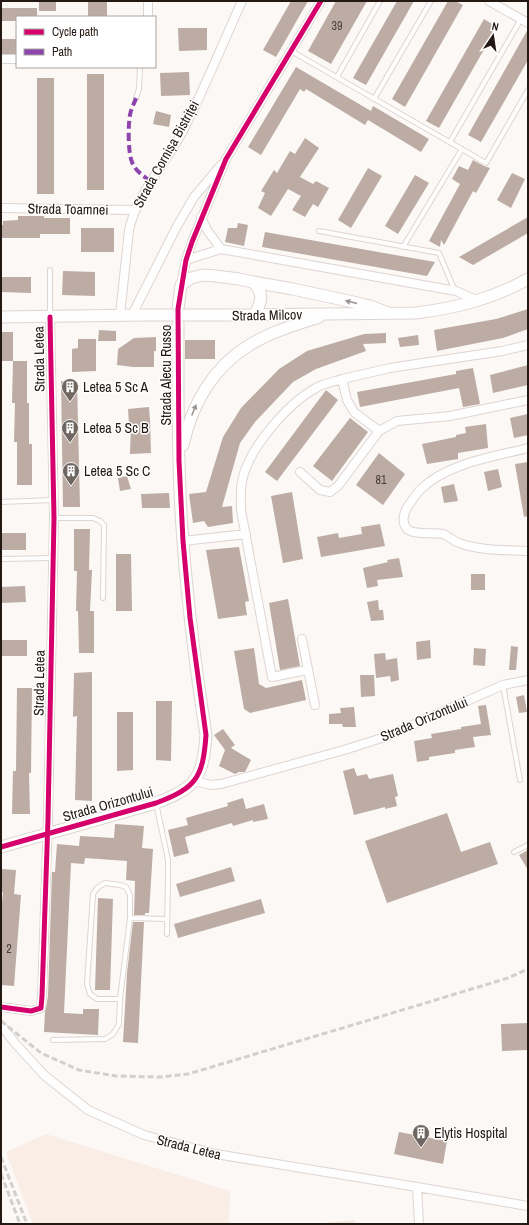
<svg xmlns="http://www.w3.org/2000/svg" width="529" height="1225" font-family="'Archivo Narrow',sans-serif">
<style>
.built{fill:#f4e8e3}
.industrial{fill:#f9ede6}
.building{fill:#bcaca4}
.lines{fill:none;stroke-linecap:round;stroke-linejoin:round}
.lane-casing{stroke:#ddd5d1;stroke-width:6}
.street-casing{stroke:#ddd5d1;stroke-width:10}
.secondary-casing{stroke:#ddd5d1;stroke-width:13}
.lane{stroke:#fffefe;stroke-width:4}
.street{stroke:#fffefe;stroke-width:8}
.secondary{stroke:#fffefe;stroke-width:11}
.rail{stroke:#d2d0cf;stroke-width:3;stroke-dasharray:6 3;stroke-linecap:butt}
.secondary-bridge-casing{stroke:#ddd5d1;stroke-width:13;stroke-linecap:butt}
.secondary-bridge{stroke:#fffefe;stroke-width:11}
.quiet{stroke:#8e44ad;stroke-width:4;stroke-dasharray:8 4;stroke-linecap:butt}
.cycleway-casing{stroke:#fff;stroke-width:8}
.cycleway{stroke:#d6006c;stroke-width:5}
.oneway{fill:#9c9694}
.labels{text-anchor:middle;stroke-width:3;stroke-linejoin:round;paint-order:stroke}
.number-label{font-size:12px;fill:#493d36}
.street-label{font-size:14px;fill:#231812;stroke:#fff}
.poi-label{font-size:14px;fill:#231812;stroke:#fff;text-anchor:start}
</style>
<rect width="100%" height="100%" fill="#fcf8f6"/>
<path class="built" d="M355,1220V1224H311Z"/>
<path class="industrial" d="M46,1134L230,1191L229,1224H33L6,1152Z"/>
<path class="building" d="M39,1H56V11H39Z
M88,1H107V17H88Z
M291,1H308L276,57L263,50Z
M336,1H367L331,64L308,51Z
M397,1H414L366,85L353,78Z
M448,1H455L463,5L405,107L392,99Z
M1,8H37V17H17V21H1Z
M484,19L497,27L439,128L426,121Z
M178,28H207V50L179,51Z
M528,29V60L481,142L468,135Z
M1,39H17V54H1Z
M296,67L371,111L373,106L429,139L421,152L368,120L365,125L306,89L304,92L300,89L261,155L248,147Z
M189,72L190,95L161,96L160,73Z
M87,74H104V190H87Z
M37,78H54V194H37Z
M156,111L171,115L169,127L153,124Z
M305,138L319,148L300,177L313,184L316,181L329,188L318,207L313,204L305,217L292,210L301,196L288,189L271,216L258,208L265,193L261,191L274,170L277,173L290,151L295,154Z
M473,160L484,166L490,168L476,193L473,191L444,245L441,240L440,247L429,241L460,184L452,179L459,166L468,170Z
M368,168L382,176L351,228L338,220Z
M512,173L525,179L511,208L497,200Z
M415,175L429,183L398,234L385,226Z
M18,216H44V218H70V234H40V238H1V225H3V221L18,220Z
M528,217V233L473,265L459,257Z
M238,223L248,225L244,246L225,242L228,228H237Z
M81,228H114V252H81Z
M265,232L435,262L427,276L262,247Z
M63,271L95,272V296L62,295Z
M1,277H31V293L1,292Z
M528,309V329L503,338L437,351L434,330L496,319Z
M99,330L116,331V341H98Z
M1,332H13V361H1Z
M386,333V343L363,344L366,351L316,369L293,382L255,422L240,443L222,507L232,506L233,523L208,527L204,521L193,523L189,494L206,492L223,437L241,408L279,369L307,351L364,334Z
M418,335L419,345L400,347L398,338Z
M156,337V351H154V367H133L117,365L118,349L134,338Z
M78,339H96V371L72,372V349L78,348Z
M185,340H215V359H185Z
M13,361H27V403H29V444H32V485H17V442H14L15,403H12Z
M528,365V385L493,393L490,375Z
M473,368L480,404L463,407L459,388L360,407L357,392L456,374V371Z
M61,381H77L80,507H63Z
M326,390L338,400L277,481L265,472Z
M149,407L150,420L151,453L130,454L131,423L129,424L128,409Z
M528,414V435L514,438L510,418Z
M350,418L368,432L332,481L313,466Z
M486,424L488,448L458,453V459L427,464L422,444L456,437V435L466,433L465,427Z
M379,453L405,474L383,505L356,485Z
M528,462V516L524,517L515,464Z
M498,469L502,487L488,491L484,472Z
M127,476L131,489L120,491L118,478Z
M454,484L458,501L444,503L441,487Z
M292,492L303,559L283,563L271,496Z
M169,493L170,508H142L141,494Z
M380,524L385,546L321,557L317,537L338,533L339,538L362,534L361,527Z
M74,529H90L89,570H92L90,611H94V653H79L78,611H76L77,571H74Z
M1,533H26V550H1Z
M239,547L249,601L245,602L247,615L218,619L206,550Z
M116,554H131L132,611H116Z
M399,558L403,577L377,580L378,586L367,588L363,568L388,562L387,560Z
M471,574H485V590H471Z
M25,586L26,602L1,603V587Z
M288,599L300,666L280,670L269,603Z
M378,600L379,610H383L384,620L371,621L367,602Z
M1,640H27V656H1Z
M430,640L431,658L417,660L416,642Z
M511,646L518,647L516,670H509Z
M254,648L259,684L266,688L302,680L306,700L250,713L244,709L234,651Z
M474,648L486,649L485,666L473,665Z
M385,653L386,660L397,658L399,680L391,682L390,676L376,678L374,654Z
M92,672V801L75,800L77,716L73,717L74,673Z
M360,675H374L375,696L361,697Z
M17,688H32L31,773H29L30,814H12L13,771H16Z
M524,695L527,712L519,713L516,697Z
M156,701H172L171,761L156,760Z
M486,705L491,735L473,737L475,747L455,750V753L429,757V760L417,762L414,741L432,738L431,734L461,729V727L481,724L478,706Z
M354,707L356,727H343L342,724H329V714L341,713L340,708Z
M117,712H133V770L117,771Z
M223,729L235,745L231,748L251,760L245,772H239L235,774L219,766L225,750L214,735Z
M354,768L357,776L367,774L369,779L393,774L398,796L395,797L397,806L385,809V807L354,815L343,771Z
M243,798L246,809L264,804L268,819L253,822V820L233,826L232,823L185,837L189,853L174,857L168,830L188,825L186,818L228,806L227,803Z
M447,813L461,852L490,842L498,864L387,903L365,841Z
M115,824L144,826L142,848L153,849L149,913H145V915H134L135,881L126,880L127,861L85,858L84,864L71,863L64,1013L83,1014V1009H99L98,1035L44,1032L45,1012L46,1008L48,996L52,872H55L57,844L79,846L80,836L114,838Z
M528,850V870L519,855Z
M231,867L235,881L180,897L176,884Z
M1,869L16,870L14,894L21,895L14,986L1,985V913L3,892H1Z
M98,898L113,899L110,990H95Z
M261,899L265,913L178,938L174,924Z
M133,922H144L138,1043L123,1042L127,973Z
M528,1023V1050L502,1051L501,1024Z
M399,1132L447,1141L443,1164L394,1154Z"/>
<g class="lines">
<defs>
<path id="lane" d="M291,51L486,163L528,90
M337,77L380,1
M136,98L139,89L140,67
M374,99L431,1
M450,142L521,19
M319,231L439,253L455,291
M403,247L462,149
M50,270V316
M1,502L53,500
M54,518H93L100,521L104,525L103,598
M1,559L53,558
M503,685L520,780
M156,803L168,860V878L167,934
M514,852L528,845
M130,918L167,919
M53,1040L105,1039L113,1034L119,1024L120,999L130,918V895L126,887L120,885L105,883L97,888L93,894L87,984L90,994L97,999H120"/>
<path id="street" d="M489,1L528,23
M148,17V1
M1,59H17
M1,208L135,210
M201,217L207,230L221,249
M186,260L221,249L456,291L478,301
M181,285L186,260L192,242L226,159L321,1
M120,315L129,230C137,193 167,162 184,129C205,87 223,43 242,1
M132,315L176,228L194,197L221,165
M379,431L354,412L347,400L342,379L390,368L502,351L528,345
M528,448C493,457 448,463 421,489C416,494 412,501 408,506C404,512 401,522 407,529C413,535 434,532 443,534C449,536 453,541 459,543C481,551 505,550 528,551
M300,472L320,490L330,492L338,486L379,431L397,421L450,416L528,400
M183,541L246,534
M302,639L315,705
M307,670L272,677L241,510C241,500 240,491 242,482C247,450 288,403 316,388C324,383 334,382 342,379
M195,781L211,785L221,784L344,750L385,737L503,685L528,680
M1,1007L31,1011L41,1008L42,996L48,819L54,518L50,317
M1,1025L14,1042L44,1075L88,1110L144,1135L216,1154L417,1187L419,1224
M417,1187L528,1206"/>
<path id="secondary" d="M253,282C265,294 261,302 255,315
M225,315L416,313C456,308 492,299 528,279
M1,317L143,315
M183,445C192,404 213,368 248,346C270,332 295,325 319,317
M1,847L156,803C196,788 203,778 206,735C196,671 188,607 183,542C177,465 178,387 178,309L181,285L191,278L203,275L216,276L239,279L253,282L293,289L353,302L370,306L388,313"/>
</defs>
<use href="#lane" class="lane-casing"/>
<use href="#street" class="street-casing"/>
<use href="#secondary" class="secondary-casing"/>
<use href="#lane" class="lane"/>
<use href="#street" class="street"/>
<use href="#secondary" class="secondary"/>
<path class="rail" d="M1,1021L41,1053L79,1070L116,1076L161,1077L188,1074L356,1024L508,978L528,969
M1,1157L27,1224
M1,1174L20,1224"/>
<defs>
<path id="secondary-bridge" d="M143,315H225"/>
</defs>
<use href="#secondary-bridge" class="secondary-bridge-casing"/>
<use href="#secondary-bridge" class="secondary-bridge"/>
<path class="quiet" d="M136,98C134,104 131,109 130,115C128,125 128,153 132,162C135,171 144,176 151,182"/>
<defs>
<path id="cycleway" d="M1,847L156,803C196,788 203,778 206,735L190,618L183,541L179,461L178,309L186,260L192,242L226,159L321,1
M1,1007L31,1011L41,1008L42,996L48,819L54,518L50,317"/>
</defs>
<use href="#cycleway" class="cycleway-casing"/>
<use href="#cycleway" class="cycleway"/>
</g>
<defs><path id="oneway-solid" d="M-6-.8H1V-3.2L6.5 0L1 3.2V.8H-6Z"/></defs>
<g class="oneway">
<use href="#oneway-solid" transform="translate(351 302) rotate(-167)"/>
<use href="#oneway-solid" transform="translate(194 410) rotate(-68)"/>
</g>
<defs>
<symbol id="building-pin" viewBox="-11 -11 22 30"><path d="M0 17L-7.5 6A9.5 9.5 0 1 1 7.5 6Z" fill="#6f6662" stroke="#fff"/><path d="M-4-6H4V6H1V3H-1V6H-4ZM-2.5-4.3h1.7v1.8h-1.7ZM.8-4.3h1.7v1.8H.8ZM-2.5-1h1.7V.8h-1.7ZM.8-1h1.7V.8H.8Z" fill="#fff"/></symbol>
</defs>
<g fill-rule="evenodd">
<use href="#building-pin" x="60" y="377" width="20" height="27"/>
<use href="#building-pin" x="60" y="418" width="20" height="27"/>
<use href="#building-pin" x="61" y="461" width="20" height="27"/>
<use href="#building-pin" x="411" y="1123" width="20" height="27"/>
</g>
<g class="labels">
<g class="number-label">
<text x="337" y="30">39</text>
<text x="381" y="484">81</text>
<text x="9" y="953">2</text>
</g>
<g class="street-label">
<text transform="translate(166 154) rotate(-61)" y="5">Strada Cornișa Bistriței</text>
<text transform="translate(68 209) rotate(1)" y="5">Strada Toamnei</text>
<text transform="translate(267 315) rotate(-1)" y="5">Strada Milcov</text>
<text transform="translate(39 359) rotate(-91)" y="5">Strada Letea</text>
<text transform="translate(166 375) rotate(-90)" y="5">Strada Alecu Russo</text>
<text transform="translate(39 683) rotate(-89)" y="5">Strada Letea</text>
<text transform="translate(424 719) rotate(-23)" y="5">Strada Orizontului</text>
<text transform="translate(108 804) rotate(-16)" y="5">Strada Orizontului</text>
<text transform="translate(189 1147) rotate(14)" y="5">Strada Letea</text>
</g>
<g class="poi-label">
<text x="83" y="392">Letea 5 Sc A</text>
<text x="83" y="433">Letea 5 Sc B</text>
<text x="84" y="476">Letea 5 Sc C</text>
<text x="434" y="1138">Elytis Hospital</text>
</g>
</g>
<rect width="529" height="1225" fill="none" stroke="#231812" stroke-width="4"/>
<rect x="16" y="16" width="140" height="52" fill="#ffffff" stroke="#a7a3a0"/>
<rect x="24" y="29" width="20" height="6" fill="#d6006c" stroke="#a7a3a0"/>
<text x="52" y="36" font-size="12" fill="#231812">Cycle path</text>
<rect x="24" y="49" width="20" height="6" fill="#8e44ad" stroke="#a7a3a0"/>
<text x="52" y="56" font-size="12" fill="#231812">Path</text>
<g transform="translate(493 36) rotate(13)" stroke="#ffffff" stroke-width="3" paint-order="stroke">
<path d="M0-3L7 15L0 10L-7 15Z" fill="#231812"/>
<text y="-6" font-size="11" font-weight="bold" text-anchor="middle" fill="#231812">N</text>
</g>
</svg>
